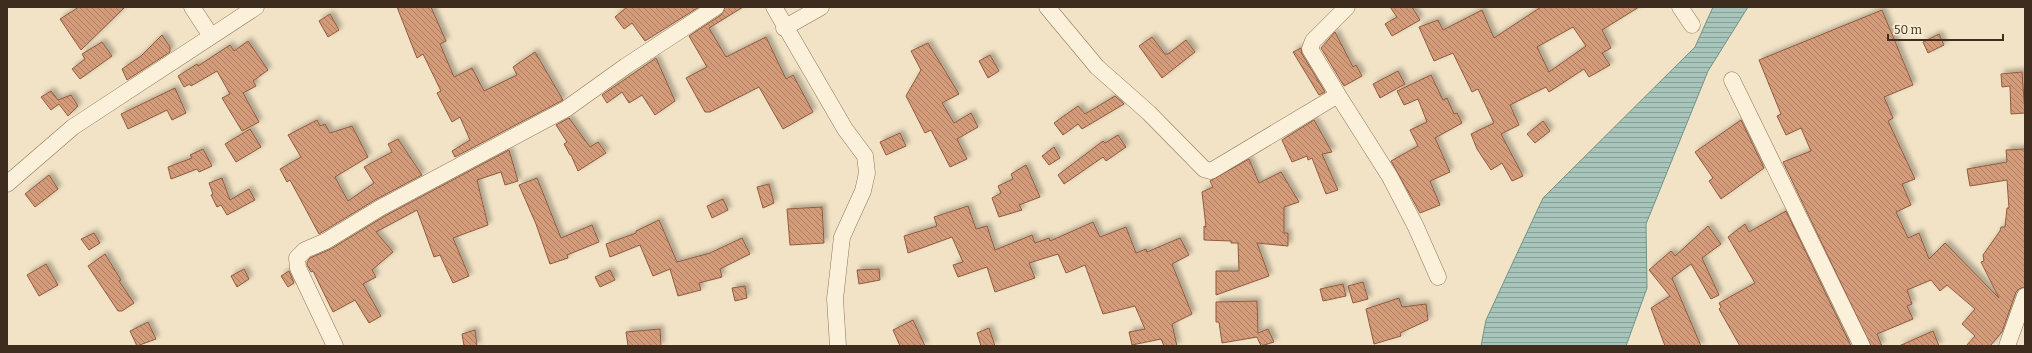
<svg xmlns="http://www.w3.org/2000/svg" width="2032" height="353" font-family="Bitter,serif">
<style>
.water{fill:url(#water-rules);stroke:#6d9589}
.building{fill:url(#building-back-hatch);stroke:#915b3d;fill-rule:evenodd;filter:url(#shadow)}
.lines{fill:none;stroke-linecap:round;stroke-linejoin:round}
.minor-casing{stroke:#8f745a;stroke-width:17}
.minor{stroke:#fbf0da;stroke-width:16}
</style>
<defs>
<pattern id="water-rules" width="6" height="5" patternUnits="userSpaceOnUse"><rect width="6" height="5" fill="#a8c5bb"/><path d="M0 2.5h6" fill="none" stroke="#8aa097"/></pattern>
<pattern id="building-back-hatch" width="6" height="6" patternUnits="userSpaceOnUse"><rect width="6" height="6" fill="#d39b79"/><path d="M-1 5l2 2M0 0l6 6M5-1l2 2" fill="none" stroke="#ad7f63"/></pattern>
<filter id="shadow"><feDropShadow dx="3.5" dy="-3.5" stdDeviation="2" flood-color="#0004"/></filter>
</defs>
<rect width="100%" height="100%" fill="#f2e3c6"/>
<path class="water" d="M1713,7H1748L1708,71L1646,224L1647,288L1626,346H1481L1486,320L1543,198L1695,47Z"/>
<path class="building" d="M79,7H125L81,50L60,19Z
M397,7H431L446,41L440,44L454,77L472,68L484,91L517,75L513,67L535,52L563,100L455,157L452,151L470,140L460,117L452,122L437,93L441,91L423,54L417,58Z
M627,7H699L645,41L632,23L624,29L615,17Z
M725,7H743L709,28L726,57L766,37L786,79L793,75L813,112L783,129L759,87L710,112H705L686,78L707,67L689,36L721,15Z
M1390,7H1412L1420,20L1392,36L1385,24L1397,17Z
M1541,7H1639L1602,30L1611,48L1602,53L1610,65L1589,77L1584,69L1549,92L1546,87L1510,105L1519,125L1501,134L1523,176L1512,181L1502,163L1491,170L1477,149L1471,134L1494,123L1478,89L1472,92L1453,53L1434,61L1419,27L1438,20L1443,30L1482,10L1494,38ZM1573,27L1586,46L1549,72L1537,47Z
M1882,10L1913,85L1884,97L1893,118L1888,121L1915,179L1902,184L1911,205L1896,212L1908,238L1919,233L1929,259L1945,243L1999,298L1981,262L1984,261L1983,255L2000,231L2001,227H2005L2007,208H2009L2007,180L1970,186L1967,169L2007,162L2006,150L2025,149V287L2019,289L2016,292L2002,332L1990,346H1966L1975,336L1962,324L1975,309L1947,285L1940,291L1931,280L1907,290L1912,304L1907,306L1913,319L1877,334L1882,346H1871L1783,162L1811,151L1801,128L1786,135L1777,116L1781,114L1759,60Z
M330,14L339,30L328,37L319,21Z
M1335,32L1353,67L1356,65L1362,76L1344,86L1321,48Z
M1939,34L1944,45L1928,53L1923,42Z
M162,35L170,47V52L127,80L122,69L141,56Z
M1152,37L1165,54H1168L1186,40L1195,52L1162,78L1139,46Z
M248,41L268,70L253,81L256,86L243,93L259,122L242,131L222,98L230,94L217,71L191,86L190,84L184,87L178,76L197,64L198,66L230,45L234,51Z
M102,42L112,56L80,79L72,69L85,59L82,54Z
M928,43L959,94L942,103L954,123L971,113L978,127L957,139L967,159L950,167L931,130L925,133L906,96L921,70L911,51Z
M1301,48L1302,54L1325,92L1319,95L1293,52Z
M990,55L999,71L988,78L979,61Z
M656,58L675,101L655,115L642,95L629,103L622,92L607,103L602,95Z
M1398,71L1405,84L1380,98L1373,84Z
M2022,72L2025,113L2011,114L2010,86L2002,87L2001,74Z
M1431,75L1443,100L1447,98L1454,114L1457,113L1462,123L1435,138L1450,172L1430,181L1440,205L1420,213L1391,161L1418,146L1410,130L1427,122L1418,99L1404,105L1397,91Z
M175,88L186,113L172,120L167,110L128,129L121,114Z
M51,91L58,100L71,95L78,106L68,116L59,104L51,110L41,97Z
M1115,96L1124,104L1082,129L1078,124L1063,135L1054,123L1078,106L1085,114Z
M569,118L590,147L598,142L606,153L578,171L571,155H570L564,144L567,142L556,125Z
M317,120L320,126L325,124L330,133L352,126L368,157L335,177L348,201L374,183L364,167L392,152L388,144L398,139L422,175L375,200L319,234L290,180L287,182L280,169L301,157L288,135Z
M1314,120L1332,152L1322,154L1338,190L1326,194L1312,158L1308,160L1307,156L1292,162L1282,140Z
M1741,120L1764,168L1721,199L1709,181L1713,178L1695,152Z
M1543,121L1550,131L1535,143L1527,134Z
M250,129L261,147L236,162L225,144Z
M900,133L906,146L886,155L880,142Z
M1118,135L1126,147L1106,161L1103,157L1064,184L1058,175L1103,141L1105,143Z
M1054,147L1060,158L1049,165L1042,156Z
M203,149L212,166L199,172L197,169L171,179L168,167L192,158L190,155Z
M509,150L518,181L505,185L501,172L477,180L488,225L453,238L469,276L453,283L440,255L434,257L417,210L376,232L393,252L372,270L376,277L363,284L381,316L369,323L355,300L333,312L313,271L311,272L307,265V262L310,258L331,249L385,216Z
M1249,159L1259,183L1281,172L1299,202L1284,207V233H1288V246L1257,243L1269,276L1216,295V271H1239L1238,243H1231V241L1204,240V226L1206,227L1202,192L1213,187L1210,181Z
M1026,165L1040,197L1019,205L1022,210L999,217L992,198L1001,193L998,186L1013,179L1011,174Z
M49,175L58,189L35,207L25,194Z
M222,178L230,200L249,189L255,200L227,215L221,205L217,207L211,195L213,194L209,183Z
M537,178L561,238L592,225L599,242L567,255L568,258L550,264L536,224L519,185Z
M769,184L774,203L763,208L757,187Z
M723,199L728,210L712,218L707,206Z
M968,206L976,229L987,226L995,250L1032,235L1035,243L1049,238L1050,241L1093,222L1100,237L1126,227L1136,253L1146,249L1147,252L1180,238L1189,255L1172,264L1192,314L1172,324L1177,346H1164L1161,339L1132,345L1129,332L1145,329L1135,306L1103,314L1085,265L1066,273L1058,254L1029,263L1035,278L995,292L987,267L958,277L953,265L963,262L952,237L908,253L904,236L937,226L934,217Z
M822,207L824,243L790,245L787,209Z
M1786,211L1851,346H1740L1719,309L1721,307L1719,303L1755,283L1728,237L1745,224L1749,232Z
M659,220L677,262L710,253L742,238L750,254L720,269L722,277L699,283L701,290L678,296L670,269L653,276L640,245L610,257L606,244L636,233V231Z
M1708,226L1721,244L1702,258L1719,295L1711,299L1691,264L1672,278L1701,346H1665L1651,308L1670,296L1649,270L1671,251L1675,256Z
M94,233L100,243L89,250L81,239Z
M105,254L121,280L119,281L134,303L122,311H118L88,266Z
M46,264L58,285L39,296L27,275Z
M244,269L249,279L237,287L231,276Z
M879,269L880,280L859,284L857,270Z
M610,270L615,280L600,287L595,277Z
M289,271L294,283L288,287L281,276Z
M1363,282L1368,299L1353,303L1348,286Z
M1343,284L1346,296L1323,301L1320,289Z
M745,286L747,298L735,301L732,288Z
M1399,298L1402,307L1426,304L1428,320L1400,333L1401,336L1374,344L1366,309Z
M1257,301L1258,333L1268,329L1274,342L1261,346L1257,337L1222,343L1219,322H1216V302Z
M913,320L925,346H900L893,330Z
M148,322L156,339L137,346L130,331Z
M989,328L995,346H981L977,333Z
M660,329L661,346H628L626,332Z
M475,330L477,346H464L462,334Z
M1933,331L1939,346H1899Z"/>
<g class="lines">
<defs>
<path id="minor" d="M192,7L211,36
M774,7L845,129L865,156L867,173L863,191L842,237L835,299L838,346
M1047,7L1097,67L1149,113L1204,169L1211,171L1338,95L1310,49L1313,41L1347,7
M1680,7L1692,25
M784,28L821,7
M1732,80L1862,346
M1338,95L1390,177L1416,227L1438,277
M7,184L73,127L256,7
M335,346L298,268L297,258L305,250L326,241L380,208L566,109L626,66L716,7
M2007,346L2025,296"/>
</defs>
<use href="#minor" class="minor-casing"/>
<use href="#minor" class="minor"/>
</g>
<rect width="2032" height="353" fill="none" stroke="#3e2d1f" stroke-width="16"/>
<path d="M1888 34v6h115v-6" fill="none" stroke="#3e2d1f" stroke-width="2"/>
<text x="1894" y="34" font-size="12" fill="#3e2d1f" stroke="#f9edd6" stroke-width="3" paint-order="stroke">50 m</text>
</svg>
